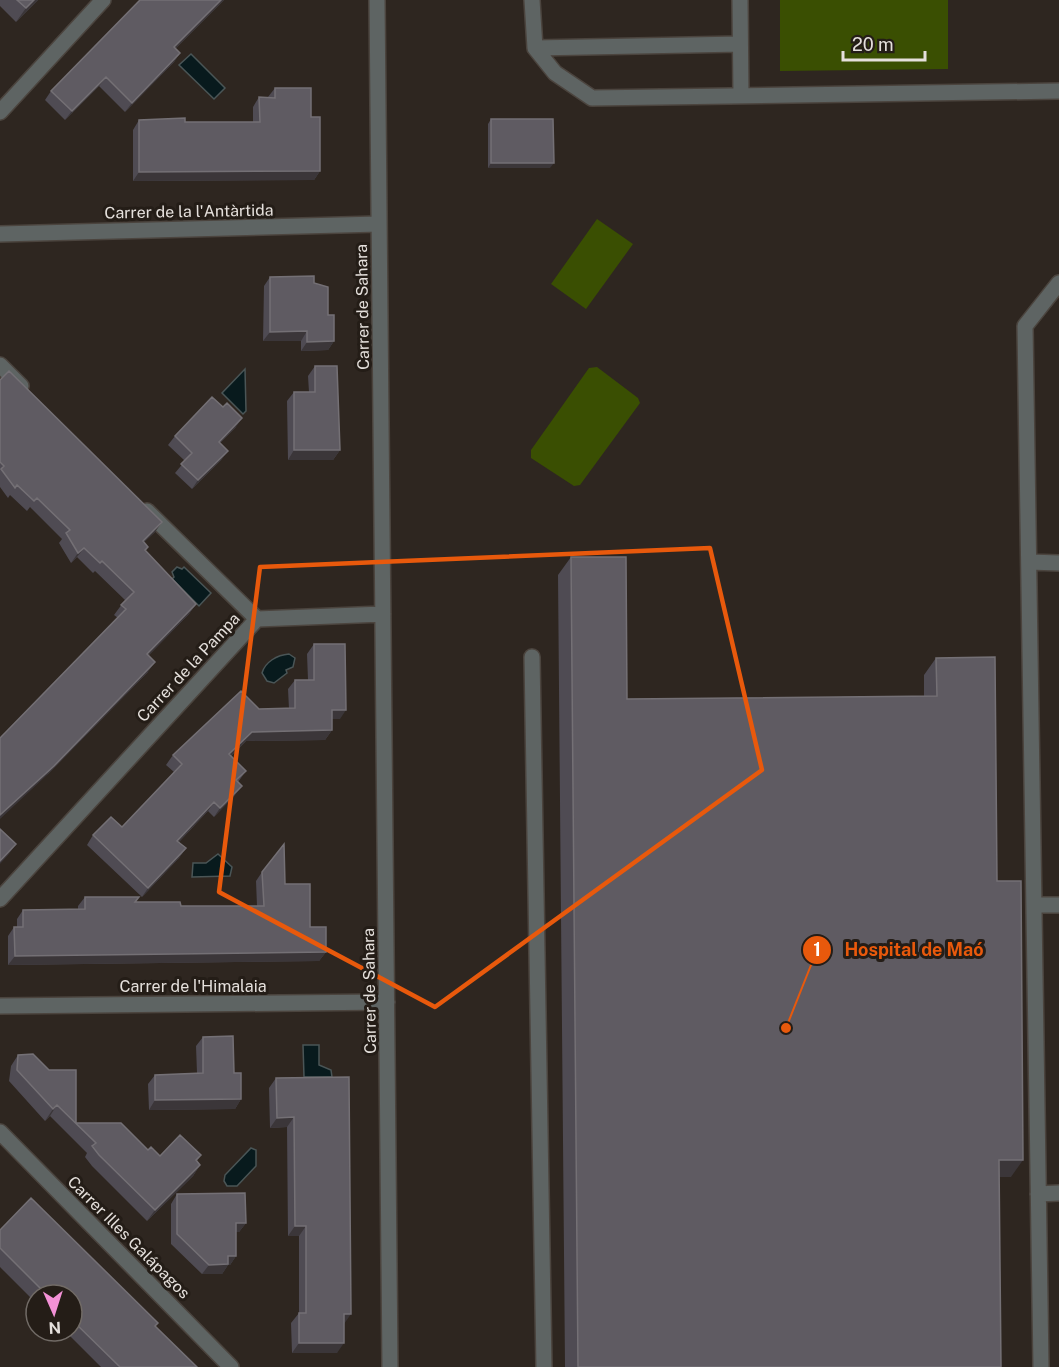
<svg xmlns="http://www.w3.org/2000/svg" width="1059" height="1367" font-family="'Public Sans',sans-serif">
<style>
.green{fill:#3a4f02}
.water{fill:#081a1d;stroke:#4a5556;stroke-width:1.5}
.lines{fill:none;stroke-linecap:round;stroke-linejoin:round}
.minor-casing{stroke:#4b443e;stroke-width:18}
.minor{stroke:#5e6463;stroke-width:15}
.wall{fill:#4f4b53}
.shaded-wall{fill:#3b3639}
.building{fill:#5f5b62;stroke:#747075;stroke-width:1.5}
.marked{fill:none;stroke:#e8590c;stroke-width:4.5;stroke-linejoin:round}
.labels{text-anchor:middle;stroke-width:6;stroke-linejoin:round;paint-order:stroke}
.street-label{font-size:16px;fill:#e5e0dc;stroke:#241d17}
.leader{fill:none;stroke:#e8590c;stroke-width:2}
.callout-dot{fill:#e8590c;stroke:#241d17;stroke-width:2}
.mark-label{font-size:18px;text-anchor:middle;font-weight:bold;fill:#fff}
.callout-label{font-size:18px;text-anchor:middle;font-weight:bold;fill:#e8590c;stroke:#241d17;stroke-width:6;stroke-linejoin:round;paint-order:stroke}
</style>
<rect width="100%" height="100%" fill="#2e2620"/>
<path class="green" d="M780,0H948V69L780,71Z
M597,219L633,244L586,309L551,284Z
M597,367L638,398L640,403L580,485L574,486L531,458V450L589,368Z"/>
<path class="water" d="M191,54L225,88L214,99L179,65Z
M245,369L246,411L243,414L222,393Z
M177,567L182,569L184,567L211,593L199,606L172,579L174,577L172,572Z
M289,654L295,658L293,667L286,670L287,673L274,683L267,681L262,673C265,662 277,655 289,654Z
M218,854L232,867L230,876L192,877L193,863H206Z
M303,1045H319V1065L331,1070L332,1077H304Z
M251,1148L256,1150V1166L237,1186H227L224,1181L225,1175Z"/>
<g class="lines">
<defs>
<path id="minor" d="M377,0L390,1367
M532,0L535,48L555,73L592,98L1059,91
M740,0L741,96
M535,48L740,44
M0,112L103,0
M0,234L379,224
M0,365L21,386
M1029,562L1059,563
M257,619L383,614
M532,657L544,1367
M0,899L257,619L147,511
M1034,905H1059
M0,1006L387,1002
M0,1132L231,1367
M1038,1194L1059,1193
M1041,1367L1025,326L1059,283"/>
</defs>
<use href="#minor" class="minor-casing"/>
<use href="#minor" class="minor"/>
</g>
<path class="wall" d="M0,0H38L16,22L0,6Z
M140,0H224L175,49L180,53L174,62L125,112L99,86L65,120L45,100L51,91Z
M275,88L311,117L320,171L314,180L133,181V130L139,120L185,122H253V107L259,97H268Z
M491,119L550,168H488V124Z
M270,277L314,283L328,315L334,341L328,350L301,351V341H263L264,286Z
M315,366L340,450L333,460H288L287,401L294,392H309L308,376Z
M0,380L155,532L144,542L148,547L146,551L196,604L189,614L148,656V672L47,775L118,618L114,615L125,600L95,571L93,573L77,557L71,563L59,543L62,539L30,507L27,511L10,495L8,498L0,487Z
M236,427L220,443L228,451L221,460L192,489L175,473L185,461L168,445L175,436Z
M571,557L627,699L924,696V675L936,658L997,881L1011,1177H999L1001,1367H565L558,575Z
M314,644L340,719H332V730L325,740L246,741L231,756L246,771L238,782L235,795L214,817L208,811L179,842L186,848L179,858L142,897L87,845L93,835L122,827L174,772L166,765L173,755L259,709H289L288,689L295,680H308L307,654Z
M262,872L285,884L326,952L319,961L8,965V936L14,927H17V919L23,910L78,909V906L85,897L181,906H257L256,881Z
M203,1037L234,1073L241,1099L235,1109L149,1110L148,1084L155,1075L197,1073L196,1046Z
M18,1055L76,1123L148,1150L160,1156L201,1155L197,1161L200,1165L193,1176L147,1221L92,1166L85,1157L87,1153L50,1116L45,1121L9,1081L11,1066Z
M349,1077L344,1323L337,1353H292L291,1323L299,1313V1236H288L287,1127L270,1128L269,1088L276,1078Z
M177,1194L246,1223L239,1232H236V1256L230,1265H228L222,1274H202L171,1244V1204Z
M0,1230L155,1326L197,1367H101L65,1331H72V1295H36V1303L0,1267Z"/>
<path class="shaded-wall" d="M34,0H38L16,22L26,8Z
M221,0H224L168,56L174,47Z
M180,53L174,62L125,112L132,103Z
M106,77L99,86L65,120L72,111Z
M491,163H554L550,168H488Z
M320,171L314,180L133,181L139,172Z
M307,331L301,341H263L270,332Z
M334,341L328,350L301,351L307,342Z
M242,418L236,427L212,451L219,442Z
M294,450H340L333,460H288Z
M228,451L221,460L192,489L198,480Z
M162,522L155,532L136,550L143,541Z
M84,548L77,557L71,563L78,553Z
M196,604L189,614L140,664L147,654Z
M155,662L148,672L47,775L0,819V815Z
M332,710H346L340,719H325Z
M332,730L325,740L246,741L223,764L229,754L252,732Z
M242,786L235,795L214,817L220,808Z
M214,802L208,811L171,850L177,841Z
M16,844L9,854L0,864V861Z
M186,848L179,858L142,897L148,888Z
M326,952L319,961L8,965L15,956Z
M241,1099L235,1109L149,1110L155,1100Z
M57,1105L50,1116L45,1121L53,1109Z
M294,1117L287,1127L270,1128L277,1118Z
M999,1160H1023L1011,1177H987Z
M200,1165L193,1176L147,1221L155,1210Z
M236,1223H246L239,1232H230Z
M295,1226H306L299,1236H288Z
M228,1256H236L230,1265H228L222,1274H202L209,1265Z
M344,1314H351L344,1324Z
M299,1343H344L337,1353H292Z"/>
<path class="building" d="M17,0H34L26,8Z
M140,0H221L174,47L180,53L132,103L106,77L72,111L51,91Z
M275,88H311V117H320V171L139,172V120L185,118V122H260L259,97L275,98Z
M491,119H553L554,163H491Z
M314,276V283L328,287V315H334V341L307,342V331L270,332V277Z
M315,366H337L340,450H294V392H315Z
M9,371L162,522L143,541L148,547L145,550L196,604L147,654L155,662L54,766L0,815V738L126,609L121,605L134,592L102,561L100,563L84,548L78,553L66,533L70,530L37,498L34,501L17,485L15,488L1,469L4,466L0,462V380Z
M212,397L223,407L227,403L242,418L219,442L228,451L198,480L181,464L192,453L175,436Z
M571,557H626L627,699L937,696L936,658L995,657L997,881H1021L1023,1160H999L1001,1367H578Z
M314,644H345L346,710H332V730L252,732L229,754L246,771L236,780L242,786L220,808L214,802L177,841L186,848L148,888L93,835L111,817L122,827L182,764L173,755L241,691L259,709L295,708V680H314Z
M0,829L16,844L0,861Z
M284,844L285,884H310V927H326V952L15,956L14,927H23V910L85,909V897H139L135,902H180L181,906H264L262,872Z
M233,1036L234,1073H241V1099L155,1100V1075L203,1073V1037Z
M33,1054L49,1070H76V1123H121L148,1150L151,1147L160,1156L180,1135L201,1155L196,1160L200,1165L155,1210L99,1155L92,1146L96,1143L57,1105L53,1109L17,1070L18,1055Z
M349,1077L351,1314H344V1343H299V1313H306V1226H295L294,1117L277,1118L276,1078Z
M245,1193L246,1223H236V1256H228V1264L209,1265L177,1234V1194Z
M31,1198L158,1323L155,1326L197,1367H120L72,1320V1295H47L0,1248V1230Z"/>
<path class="marked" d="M710,548L762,770L435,1007L219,892L260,567Z"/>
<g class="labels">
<g class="street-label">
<text transform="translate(189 211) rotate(-1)" y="6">Carrer de la l'Antàrtida</text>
<text transform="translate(362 307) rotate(-91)" y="6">Carrer de Sahara</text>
<text transform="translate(188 667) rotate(-47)" y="6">Carrer de la Pampa</text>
<text x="193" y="992">Carrer de l'Himalaia</text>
<text transform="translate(369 991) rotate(-91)" y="6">Carrer de Sahara</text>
<text transform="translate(129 1237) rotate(45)" y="6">Carrer Illes Galápagos</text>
</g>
</g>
<path class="leader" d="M786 1028L817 950"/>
<g class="callout-dot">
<circle cx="786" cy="1028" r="6"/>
<circle cx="817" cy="950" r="15"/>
</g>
<g class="mark-label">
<text x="817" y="956">1</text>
</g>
<g class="callout-label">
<text x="914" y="956">Hospital de Maó</text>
</g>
<g transform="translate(54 1313) rotate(177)"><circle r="28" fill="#241d17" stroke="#716b66" stroke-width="1.5"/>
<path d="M0-4.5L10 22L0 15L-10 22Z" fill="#f391d6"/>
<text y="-9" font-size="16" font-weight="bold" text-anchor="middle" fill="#e5e0dc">N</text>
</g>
<path d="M843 51v9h82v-9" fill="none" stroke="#e5e0dc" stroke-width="3"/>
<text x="852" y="51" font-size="18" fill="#e5e0dc" stroke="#241d17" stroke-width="4.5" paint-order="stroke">20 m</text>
</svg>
